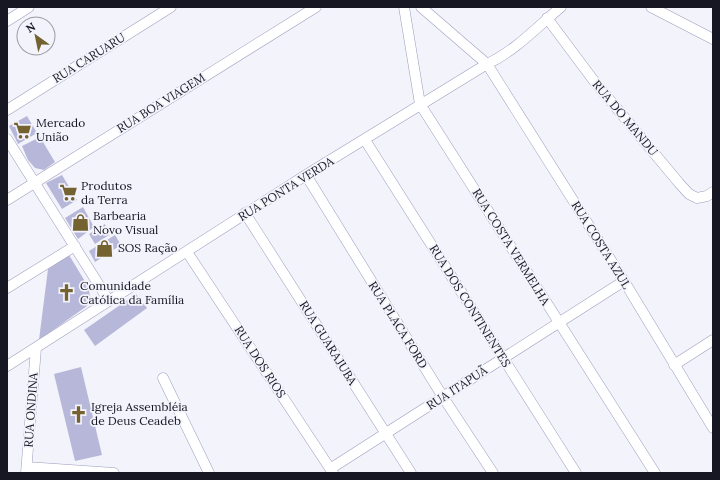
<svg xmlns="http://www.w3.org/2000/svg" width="720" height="480" font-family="Lora,serif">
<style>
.building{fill:#b7b7da}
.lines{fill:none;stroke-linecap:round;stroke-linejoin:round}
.minor-casing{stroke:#9d9dbf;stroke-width:11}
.minor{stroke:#fff;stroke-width:10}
.labels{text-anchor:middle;stroke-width:3.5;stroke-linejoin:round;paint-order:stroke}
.street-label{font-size:12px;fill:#171723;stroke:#f3f3fb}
.poi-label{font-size:12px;fill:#171723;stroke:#f3f3fb;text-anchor:start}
</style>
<rect width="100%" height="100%" fill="#f3f3fb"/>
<path class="building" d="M27,116L37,133L18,144L9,126Z
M40,137L55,162L44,170L35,168L28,160L22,146Z
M62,175L77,200L62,209L46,183Z
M83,207L94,227L78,239L65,218Z
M105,224L109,235L95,244L89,234Z
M115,235L121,245L95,262L89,251Z
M69,255L89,288L90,299L87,306L39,340L48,269Z
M136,294L147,308L95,346L84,330Z
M81,367L102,455L75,461L54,374Z"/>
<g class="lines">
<defs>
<path id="minor" d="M404,7L420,104L655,473
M421,7L487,64L624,281L713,428
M651,7L713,39
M547,18L594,81L679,183L689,194L697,198L707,196L713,192
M7,21L29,7
M7,110L171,7
M7,139L109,301
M365,140L576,473
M306,175L443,397L493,473
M7,200L316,7
M245,213L411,473
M187,252L333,473
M7,288L75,246
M674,365L713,340
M7,366L306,175L487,64C515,51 537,27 561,7
M163,378L209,473
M27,467L114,473
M330,469L624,281
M26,473L36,348"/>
</defs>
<use href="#minor" class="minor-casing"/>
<use href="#minor" class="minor"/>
</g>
<defs>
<symbol id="supermarket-bare" viewBox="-9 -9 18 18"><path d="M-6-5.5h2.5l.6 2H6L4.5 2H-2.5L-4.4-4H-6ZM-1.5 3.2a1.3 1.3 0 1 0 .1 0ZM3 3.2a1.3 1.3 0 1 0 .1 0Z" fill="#746231" stroke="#f3f3fb" stroke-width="2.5" paint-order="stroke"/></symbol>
<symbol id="shop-bare" viewBox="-9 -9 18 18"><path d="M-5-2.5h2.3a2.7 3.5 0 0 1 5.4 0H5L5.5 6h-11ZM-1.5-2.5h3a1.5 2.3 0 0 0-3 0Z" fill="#746231" stroke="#f3f3fb" stroke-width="2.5" paint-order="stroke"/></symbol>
<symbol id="church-bare" viewBox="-9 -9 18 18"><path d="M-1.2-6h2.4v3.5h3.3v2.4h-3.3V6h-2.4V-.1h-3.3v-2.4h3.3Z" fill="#746231" stroke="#f3f3fb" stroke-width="2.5" paint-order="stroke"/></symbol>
</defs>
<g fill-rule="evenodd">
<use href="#supermarket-bare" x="10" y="118" width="25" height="25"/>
<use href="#supermarket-bare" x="56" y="180" width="25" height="25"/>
<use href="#shop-bare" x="68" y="210" width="25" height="25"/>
<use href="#shop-bare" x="92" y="236" width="25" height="25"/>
<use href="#church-bare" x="54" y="280" width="25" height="25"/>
<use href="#church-bare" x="66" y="402" width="25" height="25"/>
</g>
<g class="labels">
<g class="street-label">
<text transform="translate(89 58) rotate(-32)" y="4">RUA CARUARU</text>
<text transform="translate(161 103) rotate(-32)" y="4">RUA BOA VIAGEM</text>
<text transform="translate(625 118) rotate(50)" y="4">RUA DO MANDU</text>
<text transform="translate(286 189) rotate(-32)" y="4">RUA PONTA VERDA</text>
<text transform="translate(601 245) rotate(58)" y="4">RUA COSTA AZUL</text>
<text transform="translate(511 247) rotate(58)" y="4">RUA COSTA VERMELHA</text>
<text transform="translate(470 306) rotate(58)" y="4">RUA DOS CONTINENTES</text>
<text transform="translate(398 325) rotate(58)" y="4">RUA PLACA FORD</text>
<text transform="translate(328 343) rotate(58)" y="4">RUA GUARAJUBA</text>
<text transform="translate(260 362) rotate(57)" y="4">RUA DOS RIOS</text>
<text transform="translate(457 388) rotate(-33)" y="4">RUA ITAPUÃ</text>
<text transform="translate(31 410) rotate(-86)" y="4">RUA ONDINA</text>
</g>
<g class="poi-label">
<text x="36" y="127">Mercado<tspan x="36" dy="14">União</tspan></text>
<text x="81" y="190">Produtos<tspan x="81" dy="14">da Terra</tspan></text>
<text x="93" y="220">Barbearia<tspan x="93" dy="14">Novo Visual</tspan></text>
<text x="118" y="252">SOS Ração</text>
<text x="80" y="290">Comunidade<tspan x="80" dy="14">Católica da Família</tspan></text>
<text x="91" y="411">Igreja Assembléia<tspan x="91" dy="14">de Deus Ceadeb</tspan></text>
</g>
</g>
<rect width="720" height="480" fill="none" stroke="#171723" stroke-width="16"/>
<g transform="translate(36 36) rotate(327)"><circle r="19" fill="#f3f3fb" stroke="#9b9ba5"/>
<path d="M0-3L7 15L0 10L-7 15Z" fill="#746231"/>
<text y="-6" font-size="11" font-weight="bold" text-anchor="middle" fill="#171723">N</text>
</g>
</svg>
